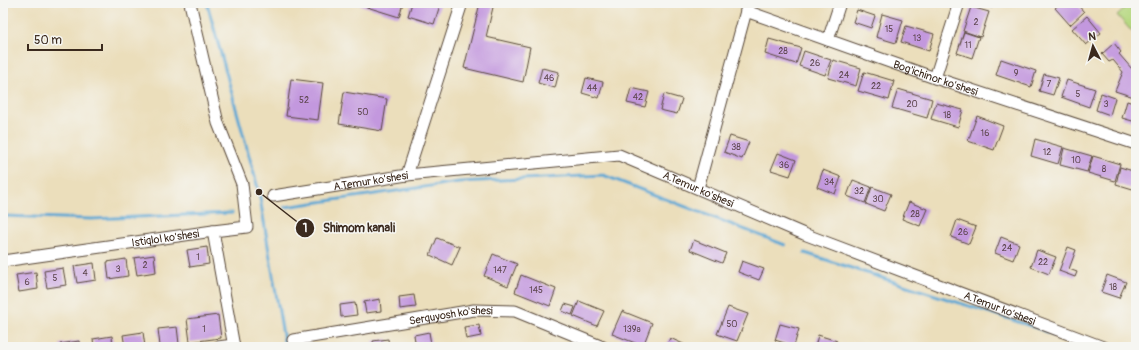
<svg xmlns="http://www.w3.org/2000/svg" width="1139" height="350" font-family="Pangolin,sans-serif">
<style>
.green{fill:#b6d880;stroke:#78814f}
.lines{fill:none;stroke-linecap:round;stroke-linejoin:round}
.stream{stroke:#5ca7d4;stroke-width:3}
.building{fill:#c398de}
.minor-casing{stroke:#554536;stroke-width:13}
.minor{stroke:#fff;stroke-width:11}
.labels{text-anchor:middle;stroke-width:3;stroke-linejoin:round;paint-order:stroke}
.number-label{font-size:9px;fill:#5d464e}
.street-label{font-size:11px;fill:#3b2a1e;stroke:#f6f6f2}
.leader{fill:none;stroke:#3b2a1e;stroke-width:1.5}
.callout-dot{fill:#3b2a1e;stroke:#f6f6f2;stroke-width:1.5}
.mark-label{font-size:12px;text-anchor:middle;font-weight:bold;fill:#fff}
.callout-label{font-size:12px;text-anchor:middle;font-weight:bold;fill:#3b2a1e;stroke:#f6f6f2;stroke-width:3;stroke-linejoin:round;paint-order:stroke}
</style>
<rect width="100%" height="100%" fill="#f6f6f2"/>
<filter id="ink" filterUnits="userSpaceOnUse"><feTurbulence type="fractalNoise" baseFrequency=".025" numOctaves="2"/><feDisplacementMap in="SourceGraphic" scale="8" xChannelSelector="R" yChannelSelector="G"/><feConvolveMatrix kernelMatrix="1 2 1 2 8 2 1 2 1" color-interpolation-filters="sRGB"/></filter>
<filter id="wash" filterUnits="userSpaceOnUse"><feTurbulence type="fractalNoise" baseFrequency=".012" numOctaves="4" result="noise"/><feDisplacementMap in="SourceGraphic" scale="16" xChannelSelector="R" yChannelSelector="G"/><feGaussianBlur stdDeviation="0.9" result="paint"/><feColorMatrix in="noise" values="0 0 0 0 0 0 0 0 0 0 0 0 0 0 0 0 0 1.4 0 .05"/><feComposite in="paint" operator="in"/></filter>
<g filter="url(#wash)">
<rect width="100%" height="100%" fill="#ebdebb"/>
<path class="green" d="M1128,5L1136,14V32L1134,34L1117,15Z"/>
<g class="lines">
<path class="stream" d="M207,3L259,192L285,347
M285,207L459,182L603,175L785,245
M3,216L91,219L232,213
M805,253L1040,329L1086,347"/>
</g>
<g id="blocks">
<path class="building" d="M354,3H403L399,17Z
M412,3H432L440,5L434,24L408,16Z
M480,3H494L486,37L530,47L523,82L464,68Z
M977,3H994L992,8Z
M1061,3H1076L1084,12L1070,25L1055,8Z
M971,7L989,12L981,37L963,31Z
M857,10L875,16L871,28L853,22Z
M882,14L903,20L896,43L876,37Z
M1087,16L1101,33L1086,45L1072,29Z
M906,26L934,34L929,51L901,42Z
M964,32L979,37L972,58L957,53Z
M769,39L801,48L796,64L765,54Z
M1114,43L1121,52L1119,54L1132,69L1136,66V92L1134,97L1115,91L1123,72L1113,60L1109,62L1102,54Z
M804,51L831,60L825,75L799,66Z
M1001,59L1036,71L1031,87L996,75Z
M833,60L861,68L856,86L828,78Z
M542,68L559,72L555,88L538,83Z
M864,72L894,81L889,100L858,91Z
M1044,74L1059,78L1053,95L1039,91Z
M586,78L603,82L599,98L582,93Z
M291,79L323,83L318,120L286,116Z
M1067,80L1095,89L1089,107L1061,97Z
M631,88L649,92L645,107L627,103Z
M898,89L932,99L927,118L892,108Z
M344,92L387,99L382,131L339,124Z
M1101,93L1115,98L1110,115L1096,110Z
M664,94L682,99L677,114L660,110Z
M1127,101L1136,104V122L1122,118Z
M936,103L963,110L958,127L931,119Z
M977,116L1003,126L994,150L968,141Z
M730,136L749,142L742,159L724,152Z
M1035,139L1063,147L1058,164L1031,156Z
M1064,148L1092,156L1087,172L1060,165Z
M778,153L796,160L790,176L771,170Z
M1093,156L1120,164L1115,181L1088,173Z
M1120,167L1136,172V190L1116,184Z
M823,170L841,177L835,194L817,187Z
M853,180L871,187L865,203L847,196Z
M872,187L891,194L884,211L866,204Z
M909,202L927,209L920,226L902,219Z
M957,220L976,227L969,244L951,237Z
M1001,237L1019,244L1013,260L995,253Z
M437,238L460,247L452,265L430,255Z
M694,240L726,253L722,263L690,250Z
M207,247L209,264L190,267L187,250Z
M1068,247L1076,250L1069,269L1077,272L1075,277L1059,271Z
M1037,250L1056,257L1049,274L1031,267Z
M493,254L517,264L508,286L484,276Z
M154,255L156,272L137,275L134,258Z
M126,259L128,276L109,279L107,262Z
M742,261L764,269L759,280L738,272Z
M94,263L96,280L77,283L74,266Z
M63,268L66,285L47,288L44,271Z
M36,272L38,289L19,292L16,275Z
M521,275L556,289L550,306L515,292Z
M1107,275L1126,282L1119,298L1101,292Z
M414,295L416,307L400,309L399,297Z
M380,299L381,311L366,313L364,302Z
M579,301L604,311L597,326L573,316Z
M355,303L357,315L341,317L340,305Z
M565,304L575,307L572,315L562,311Z
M728,307L748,314L737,341L717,334Z
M622,311L652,323L643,346L612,334Z
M218,315L221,338L190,342L187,319Z
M780,324L799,329L794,346L775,340Z
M479,325L481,336L466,339L464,327Z
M177,327L179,344L160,346L158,329Z
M143,332L145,347H125L123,335Z
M429,332L431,344L416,347L414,335Z
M818,335L837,341L835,347H815Z
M112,336L113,347H94L93,339Z
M670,338L690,347H666Z
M388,339L389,347H374L373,341Z
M79,341L80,347H61L60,344Z"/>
</g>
</g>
<g filter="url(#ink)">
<use href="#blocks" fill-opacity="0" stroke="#554536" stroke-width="1"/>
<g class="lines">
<defs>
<g id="minor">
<path d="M190,3L218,123L242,184L247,227L213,231"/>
<path id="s1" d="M750,3L746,11L935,78L1136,144"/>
<path d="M828,40L840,3"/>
<path d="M935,78L959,3"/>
<path d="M407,175L462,3"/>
<path d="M698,188L746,11"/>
<path id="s2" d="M273,196L407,175L619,155L804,234L1103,347"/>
<path id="s3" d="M3,261L213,231L234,347"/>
<path id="s4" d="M293,340L474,310L515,311L603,347"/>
<path d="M218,347L234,345"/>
</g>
</defs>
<use href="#minor" class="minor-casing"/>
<use href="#minor" class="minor"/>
</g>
</g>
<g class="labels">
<g class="number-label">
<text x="976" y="25">2</text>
<text x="889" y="32">15</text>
<text x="917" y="41">13</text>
<text x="968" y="48">11</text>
<text x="783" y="54">28</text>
<text x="815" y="66">26</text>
<text x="1016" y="76">9</text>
<text x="844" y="78">24</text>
<text x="549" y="81">46</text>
<text x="1049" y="87">7</text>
<text x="876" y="89">22</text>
<text x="592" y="91">44</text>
<text x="1078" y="97">5</text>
<text x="638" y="100">42</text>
<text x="304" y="103">52</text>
<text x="912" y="107">20</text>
<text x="1106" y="107">3</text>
<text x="363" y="115">50</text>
<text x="947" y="118">18</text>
<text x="985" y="136">16</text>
<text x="736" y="150">38</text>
<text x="1047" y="155">12</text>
<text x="1076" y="163">10</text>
<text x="784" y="168">36</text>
<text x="1104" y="172">8</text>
<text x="829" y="185">34</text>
<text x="859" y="194">32</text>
<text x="878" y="202">30</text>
<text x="915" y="217">28</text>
<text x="963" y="235">26</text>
<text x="1007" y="251">24</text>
<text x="198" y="260">1</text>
<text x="1043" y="265">22</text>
<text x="145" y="268">2</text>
<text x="118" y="272">3</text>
<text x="500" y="273">147</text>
<text x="85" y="276">4</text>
<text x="55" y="281">5</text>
<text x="27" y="285">6</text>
<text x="1113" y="290">18</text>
<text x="536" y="293">145</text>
<text x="732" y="327">50</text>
<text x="204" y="332">1</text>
<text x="632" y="332">139a</text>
</g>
<g class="street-label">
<text dy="4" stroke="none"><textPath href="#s1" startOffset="210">Bog'ichinor ko'shesi</textPath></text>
<text dy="4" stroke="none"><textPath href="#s2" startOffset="99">A.Temur ko'shesi</textPath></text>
<text dy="4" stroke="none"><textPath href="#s2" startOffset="435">A.Temur ko'shesi</textPath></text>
<text dy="4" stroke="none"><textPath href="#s3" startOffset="164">Istiqlol ko'shesi</textPath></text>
<text dy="4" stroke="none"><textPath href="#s2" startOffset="759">A.Temur ko'shesi</textPath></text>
<text dy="4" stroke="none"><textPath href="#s4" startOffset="160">Serquyosh ko'shesi</textPath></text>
</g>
</g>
<path class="leader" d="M259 192L305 228"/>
<g class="callout-dot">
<circle cx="259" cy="192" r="4"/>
<circle cx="305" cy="228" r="10"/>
</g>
<g class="mark-label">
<text x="305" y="232">1</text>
</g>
<g class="callout-label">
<text x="359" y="232">Shimom kanali</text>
</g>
<rect width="1139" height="350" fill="none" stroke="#f6f6f2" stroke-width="16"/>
<g transform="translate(1093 46) rotate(354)" stroke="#f6f6f2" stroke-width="3" paint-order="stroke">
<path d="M0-3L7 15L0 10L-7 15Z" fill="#3b2a1e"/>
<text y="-6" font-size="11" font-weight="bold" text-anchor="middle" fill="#3b2a1e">N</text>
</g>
<path d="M28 44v6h74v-6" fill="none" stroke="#3b2a1e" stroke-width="2"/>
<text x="34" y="44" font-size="12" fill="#3b2a1e" stroke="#f6f6f2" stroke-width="3" paint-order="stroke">50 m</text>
</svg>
